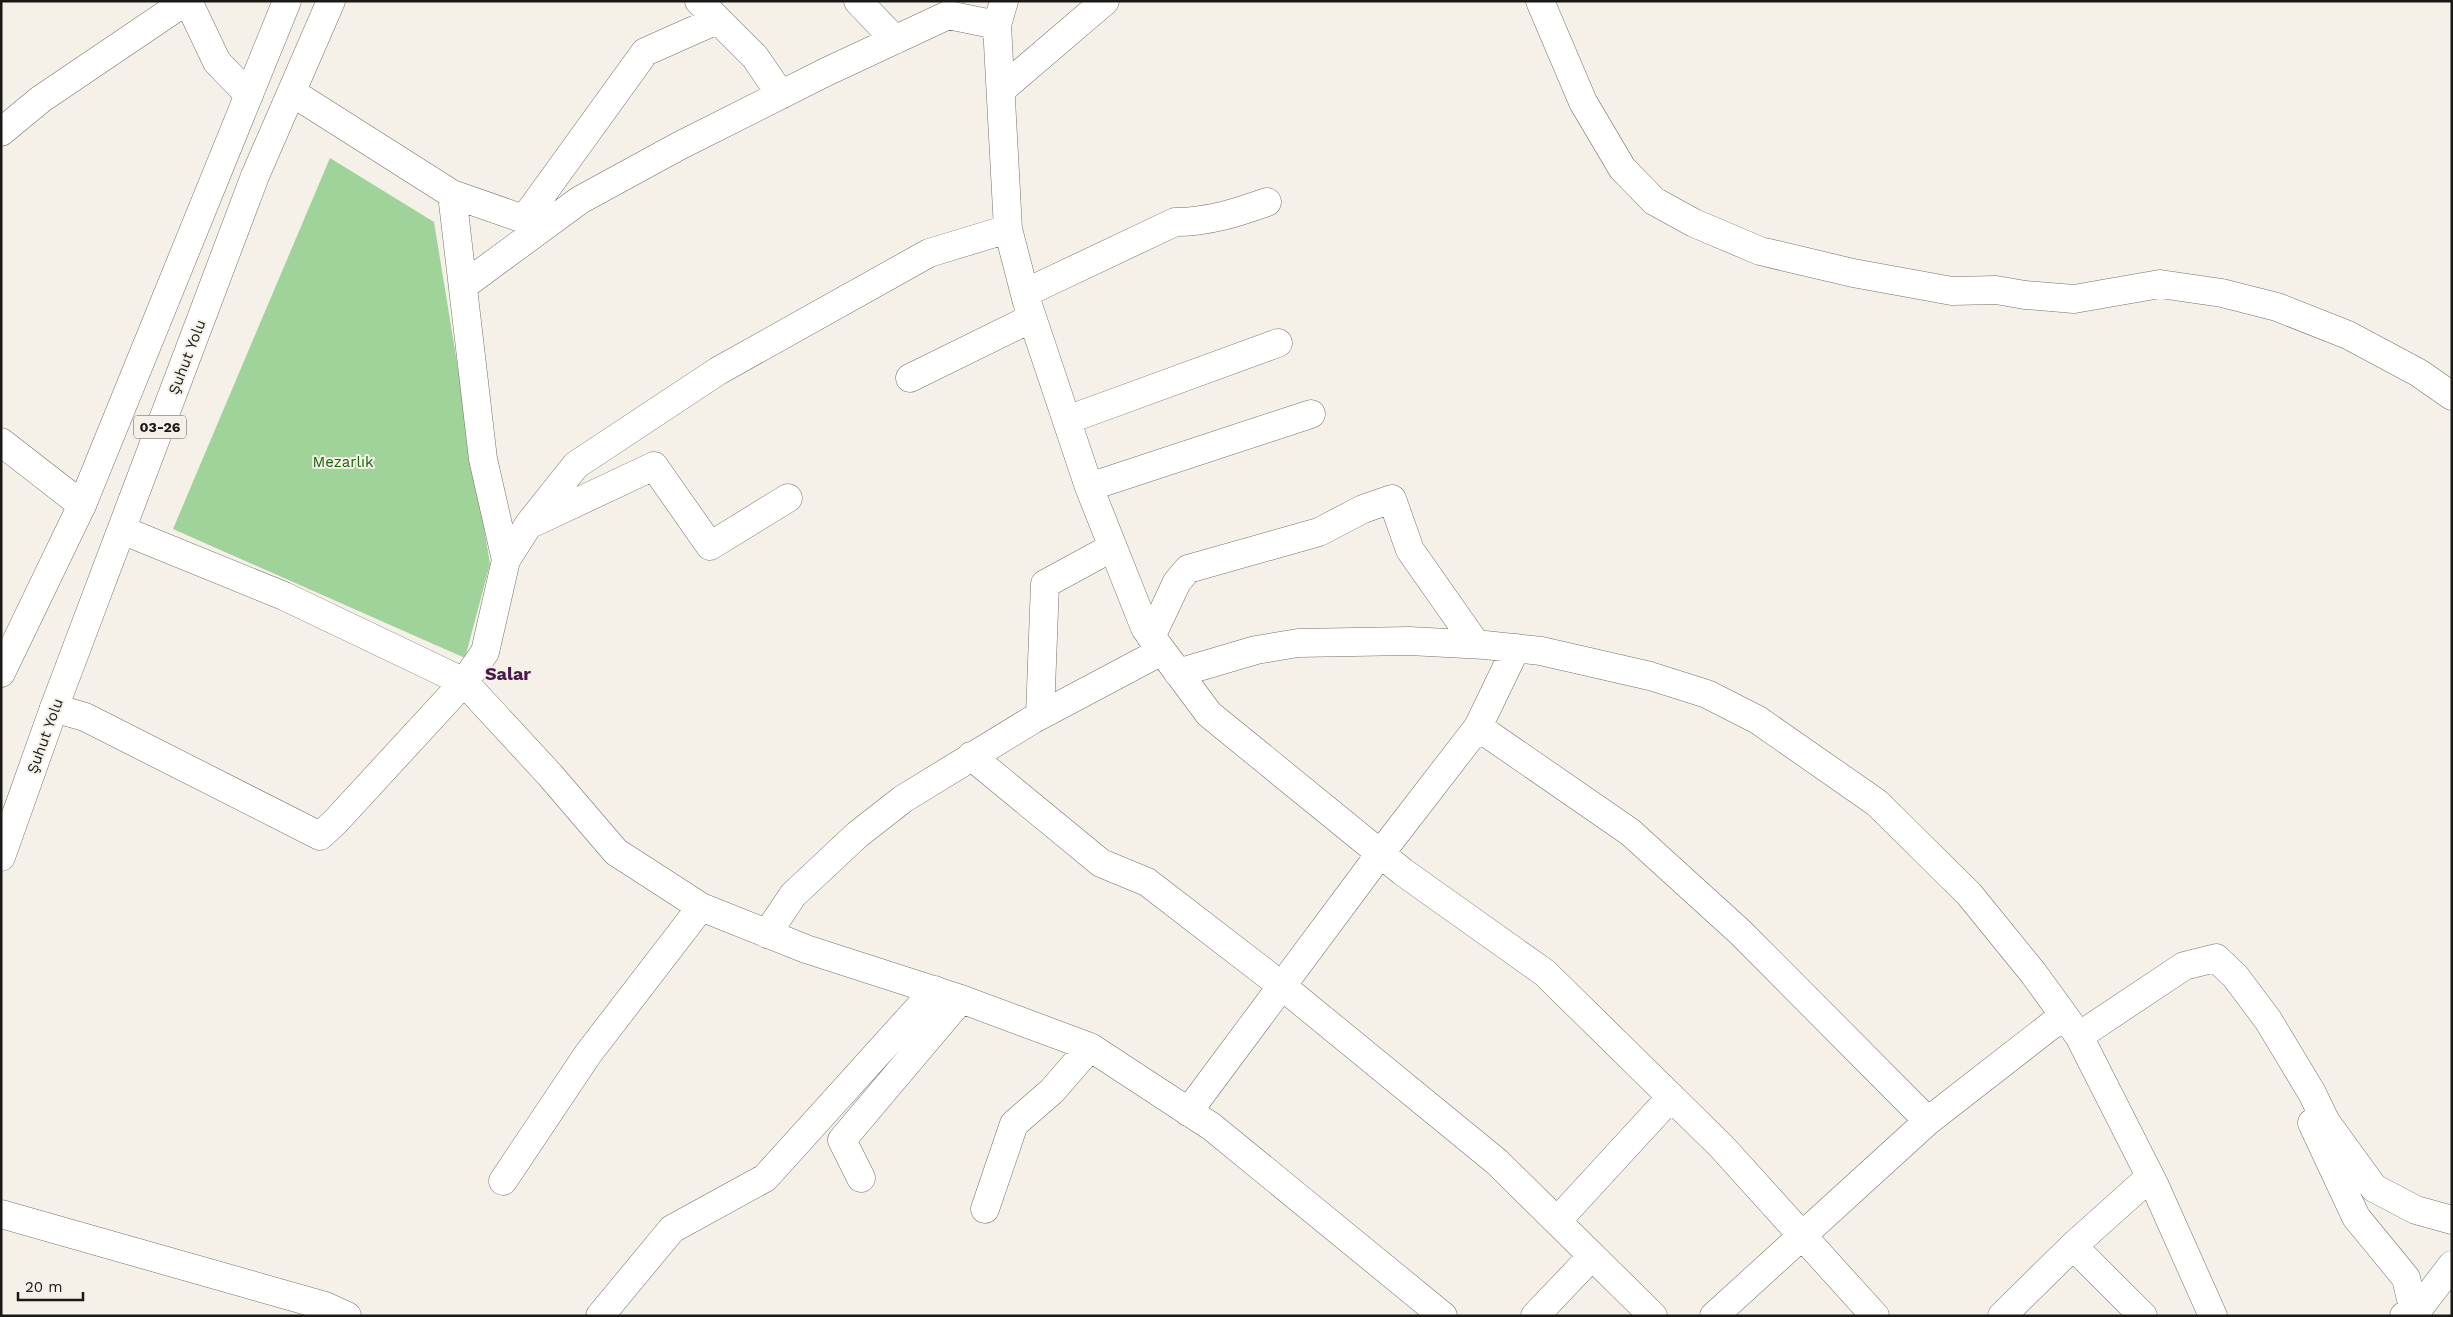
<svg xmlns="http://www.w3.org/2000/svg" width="2453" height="1317" font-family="'Work Sans',sans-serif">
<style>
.green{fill:#a0d399}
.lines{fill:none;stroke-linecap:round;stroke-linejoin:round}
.minor-casing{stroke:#76716a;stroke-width:29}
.major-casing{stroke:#76716a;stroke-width:29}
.minor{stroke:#fff;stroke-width:28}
.major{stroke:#fff;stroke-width:28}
.labels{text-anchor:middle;stroke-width:4;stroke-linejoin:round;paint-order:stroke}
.shield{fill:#f5f0e8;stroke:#5c5a55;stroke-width:1}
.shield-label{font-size:14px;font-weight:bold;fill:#1a1916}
.street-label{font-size:15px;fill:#1a1916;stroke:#f5f0e8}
.park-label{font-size:15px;fill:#146807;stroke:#f5f0e8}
.quarter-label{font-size:18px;font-weight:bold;fill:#4a1a4b;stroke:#f5f0e8}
</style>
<rect width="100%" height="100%" fill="#f5f0e8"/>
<path class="green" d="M330,158L434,222L490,564L465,658L173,529Z"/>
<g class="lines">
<defs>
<path id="minor" d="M188,1L217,62L249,95
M699,1L755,57L781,95
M858,1L895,40
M1004,1L997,25L1008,229L1027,302L1089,487L1145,628L1209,714L1403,872L1545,973L1722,1147L1875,1316
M1540,1L1583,102L1622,168L1654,201L1694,223L1760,251L1853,273L1952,291L1996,290L2025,295L2074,299L2160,284L2222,293L2277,307L2348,335L2419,373L2452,396
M1001,90L1105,1
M1,132L41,99L186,1
M452,194L541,225
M525,218L645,52L717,20
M463,286L580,200L679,146L826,72L948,15L997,25
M1025,293L1175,222C1208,222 1236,213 1267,202
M910,378L1032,318
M1067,420L1278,343
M1,442L82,505
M1089,487L1311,414
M535,522L654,466L710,546L788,498
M122,530L284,596L464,682L550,775L616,852L701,907L806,949L961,999L1090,1047L1212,1127L1443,1316
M506,560L529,524L576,465L718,371L929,253L1008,229
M1151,637L1177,582L1188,569L1319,532L1363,509L1392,499L1410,550L1476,644
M1178,673L1256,650L1298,643L1409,641L1485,645L1541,651L1650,676L1707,694L1758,720L1877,803L1969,894L2034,974L2079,1036L2154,1184L2213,1316
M54,708L85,717L320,836L336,821L464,682L485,652L506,560L483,459L452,194L293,93
M1040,715L1045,584L1113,547
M1478,727L1630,832L1740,932L1928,1121
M971,756L1101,863L1147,882L1282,986L1497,1162L1653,1316
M767,934L793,895L857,835L903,799L1032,720L1162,651
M2079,1036L2184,966L2216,958L2235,976L2268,1020L2312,1093L2326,1122L2374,1188L2416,1210L2452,1220
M1188,1112L1380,854L1478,727L1516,648
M2312,1123L2356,1217L2406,1278L2414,1312L2404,1316
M861,1178L842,1140L961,999
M503,1181L588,1054L701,907
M985,1209L1014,1124L1052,1091L1090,1047
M1,1214L325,1306L347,1316
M1557,1221L1671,1097
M2073,1246L2143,1316
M600,1316L672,1229L765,1178L935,990
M1535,1316L1592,1256
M1714,1316L1928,1121L2063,1016
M2002,1316L2073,1246L2150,1177
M2413,1316L2452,1265"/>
<path id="major" d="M1,673L82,505L287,1
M1,857L54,708L255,176L331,1"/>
</defs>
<use href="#minor" class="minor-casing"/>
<use href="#major" class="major-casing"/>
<use href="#minor" class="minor"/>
<use href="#major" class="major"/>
</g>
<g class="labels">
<rect class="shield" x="134" y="415.5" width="52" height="23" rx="4"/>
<g class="shield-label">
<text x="160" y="432">03-26</text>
</g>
<g class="street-label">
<text transform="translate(187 357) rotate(-69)" y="5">Şuhut Yolu</text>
<text transform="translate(45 736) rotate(-70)" y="5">Şuhut Yolu</text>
</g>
<g class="park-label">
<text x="343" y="467">Mezarlık</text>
</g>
<g class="quarter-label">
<text x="508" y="680">Salar</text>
</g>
</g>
<rect width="2453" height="1317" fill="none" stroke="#1a1916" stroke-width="5"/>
<path d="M18 1292v8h65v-8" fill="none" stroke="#1a1916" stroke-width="2.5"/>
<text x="25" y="1292" font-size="15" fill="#1a1916" stroke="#f5f0e8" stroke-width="4" paint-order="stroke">20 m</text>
</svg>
